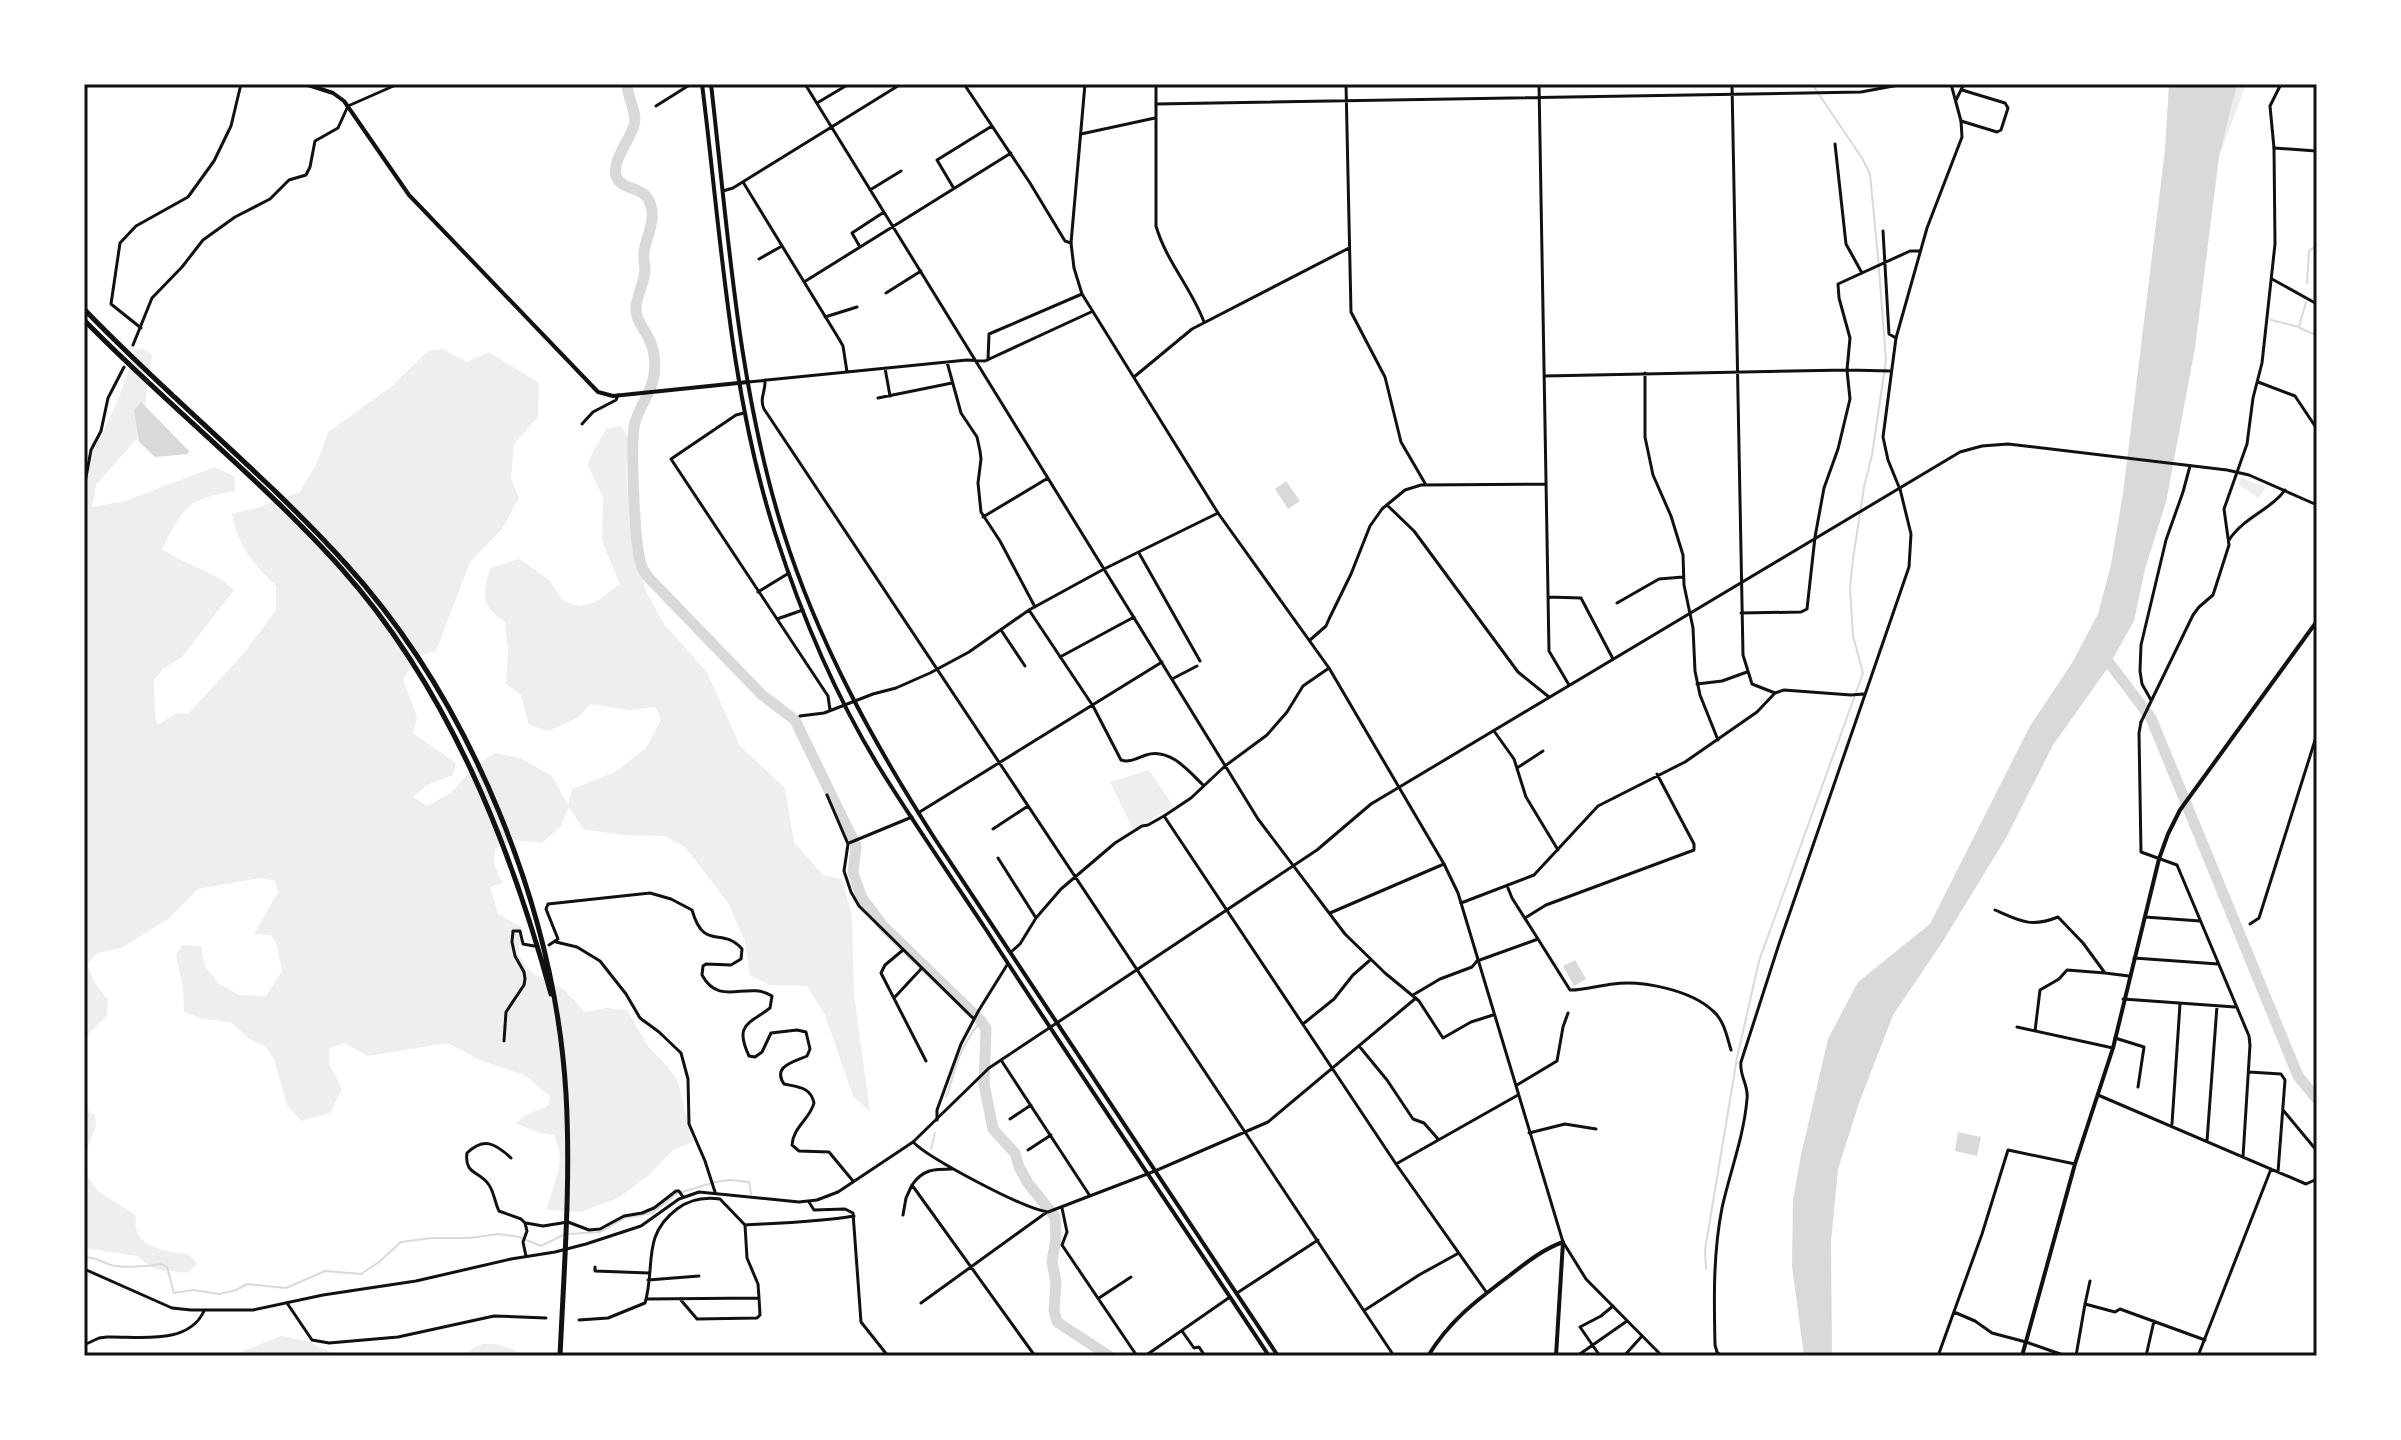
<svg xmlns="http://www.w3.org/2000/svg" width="2401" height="1440" font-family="'Work Sans',sans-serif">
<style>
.green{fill:#eee}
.water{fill:#d9d9d9}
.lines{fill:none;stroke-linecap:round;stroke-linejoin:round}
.stream{stroke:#d9d9d9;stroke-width:2}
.river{stroke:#d9d9d9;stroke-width:11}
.minor{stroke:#111;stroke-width:3}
.tertiary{stroke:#111;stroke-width:3}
.secondary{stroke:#111;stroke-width:4}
.primary{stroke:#111;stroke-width:4}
.trunk{stroke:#111;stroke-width:4}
.motorway{stroke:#111;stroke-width:5}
.neatline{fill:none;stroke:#111;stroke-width:3}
</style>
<rect width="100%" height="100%" fill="#fff"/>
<path class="green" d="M2237,84H2246L2219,157Z
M142,348L152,355L141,434L96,485L92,507L125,501L215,467L235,477V491C188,499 183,507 162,549C185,566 214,570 234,590L182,657L163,669L154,680L155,716L158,725L176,713L188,714L245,652L276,610V586C252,562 239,548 232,514L260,507L300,492L318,461L328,432L391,387L428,351L443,349L467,362L489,352L539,383L538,417L514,444L511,479L519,498L502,529L470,562L436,651L419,656L403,679L417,717L413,733L456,763L453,775L427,785L413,797L427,806L451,793L475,766L496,753L520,758L552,776L568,805L572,789L615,772L646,748L661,720L655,707L630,710L590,704L578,718L548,731L529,725L521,695L506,684L508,651L505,622C480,605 483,596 490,568L520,559L549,580L562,600L579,606L596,602L620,584L602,541L603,497L588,466L589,459L606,429L621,426L629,440L626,467L630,528L646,592L665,625L707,672L740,746L785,788L794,842L823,875L842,879L852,916L854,994L870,1112L853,1096L825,1015L807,986L769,985L750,975L745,942L729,904L685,847L664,836L622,835L583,829L569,807L560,827L542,843L514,840L495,849L494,864L502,883L490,887L498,914L522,927L518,955L532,973L562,988L585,1012L606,1008L627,1010L647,1045L668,1067L678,1082L685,1111L695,1133L692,1143L674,1149L650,1174L620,1197L581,1212L547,1210C552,1182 568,1166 554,1135L540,1133L515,1123L526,1115L548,1106L550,1096L524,1075L482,1061L448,1043L367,1056L345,1043L329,1048V1064L342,1089L330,1113L301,1121L287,1105L275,1062L266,1047L248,1038L231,1022L203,1019L184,1012L183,988L176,956L182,945L201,946L205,966L218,983L239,995L266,996L282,971L277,945L271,935L254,934L278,892L275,881L261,878L198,889L168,919L121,948L97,953L87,965L94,982L108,1000L107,1015L84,1038V467C106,430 123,393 134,351Z
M2241,478L2266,487L2259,498L2238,484Z
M1149,770L1174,807L1133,829L1110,782Z
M84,1108L95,1115L96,1126L84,1157Z
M84,1165C90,1194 114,1200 136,1215C136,1220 135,1225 136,1229C141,1249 172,1253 189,1254L197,1264L187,1273L154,1269L137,1256L84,1248Z
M281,1336L307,1341L339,1356H237L238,1353Z
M482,1344H496L515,1350L517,1356H459Z"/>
<path class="water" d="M2169,84H2237L2219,157L2195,348L2166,502L2145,569L2134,621L2107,669L2053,745L2006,838L1943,941L1893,1015L1859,1103L1838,1169L1831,1242L1832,1356H1804L1792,1266L1793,1200L1801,1155L1828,1039L1858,982L1930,924L2030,726L2072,663L2098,614L2111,565L2123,493L2165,150Z
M141,402L189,451L188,454L155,457L139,442L134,410Z
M1286,481L1300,501L1288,509L1275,489Z
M1575,960L1586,979L1574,986L1563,966Z
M1958,1132L1981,1137L1977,1156L1955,1151Z"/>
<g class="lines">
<path class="stream" d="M2307,283L2309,251L2317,245
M2271,320L2299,327L2306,302
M2300,328L2313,334L2317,328
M946,1097C950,1089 951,1081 954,1072C959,1054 969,1035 981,1021
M931,1149L935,1133
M569,1234L600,1232L625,1218L652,1213L676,1194L715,1182L730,1180L749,1182L751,1194
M84,1257C99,1258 97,1260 108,1264C120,1269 150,1266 162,1264L167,1267L174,1293L193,1290L219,1294L236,1290L247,1284L286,1288L325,1271L361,1274L379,1262L401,1242L432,1238H469L499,1234L519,1237L541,1246L563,1235
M1706,1269L1705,1250L1737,1058L1759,961L1863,673L1853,636L1850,588L1853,559L1864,487L1872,455L1886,360L1878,257L1870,174L1862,158L1812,84"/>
<path class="river" d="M627,84C627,98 638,112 634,125C630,140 612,160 616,176C622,193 645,183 651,206C655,220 648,233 645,247C642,256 645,263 645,271C644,283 637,295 636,307C635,318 642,326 647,335C654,347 656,362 654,376C651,394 637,409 634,427C631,448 634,548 642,567C643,570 646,574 648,577L761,694L795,720L856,846L853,873L862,898L883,926L981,1021L986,1029L984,1084L993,1129L1015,1153L1019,1167L1028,1183L1055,1217L1056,1237L1052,1262L1056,1282L1054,1310L1057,1322L1109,1356
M2101,652L2151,718L2298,1076L2317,1099"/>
<path class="minor" d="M805,84L1258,819L1345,934L1385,973L1419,1001L1443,1038L1471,1022L1493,1015
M964,84L1030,183L1065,241L1071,243
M1156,84V226C1166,261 1192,289 1204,322
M1346,84L1351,312L1385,377L1401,442L1426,485
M1539,84L1549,651L1569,685
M1732,84L1743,655L1752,684L1775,693L1784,690L1851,695L1863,694
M1956,100L1964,84
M817,103L849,84
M1156,104L1861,92L1904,84
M656,106L691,84
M1961,121L1997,132L2001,130L2008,108L2005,103L1962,90
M1081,134L1155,118
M1835,144L1846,244L1862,273
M2274,148L2316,151
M743,182L839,339L843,346L847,372
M953,187L937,160L992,126
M870,190L901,171
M723,191L733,188L901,84
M1883,231L1889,334L1896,338
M860,247L852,233L884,212
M759,259L782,246
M2272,279L2317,304
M804,282L1011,153
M886,293L921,271
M825,317L857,307
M141,328L111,304L120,243L136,226L188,197L214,161L231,126L241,84
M133,345L152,298L182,267L203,240L235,217L270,199L289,180L306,175L310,167L315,141L338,128L348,106L398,84
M988,360L989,334L1082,294
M947,362L961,413L977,437L980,451L981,459L978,483L981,512L1000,541L1035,607
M885,368L890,396
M1645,373V437L1653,475L1671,516L1683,555L1684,585L1693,628L1695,671L1700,695L1718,740
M1544,376L1847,370L1891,371
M1134,377L1192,329L1349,248
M765,380C766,391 759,398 764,409L1394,1356
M748,382L967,360L985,361L1091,312
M2258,382L2295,396L2317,429
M878,398L952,383
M744,413L736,415L671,459L828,696L830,710
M582,424L593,412L616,400L618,395
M84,488L91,450L101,431L108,398L124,367
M1387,505L1414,531L1518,672L1549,697
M983,517L1048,478
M2229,540C2244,517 2272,509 2285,490
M1139,553L1200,661
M758,592L789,573
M1548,597L1581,598L1613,659
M1617,603L1659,579L1683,577
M1029,610L1093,706L1121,760C1130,763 1137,758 1146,755C1169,747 1189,771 1203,785
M1741,613L1801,612L1807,609L1815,537L1824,488L1838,449L1850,399L1847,370L1850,338L1839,298L1838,284L1910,251H1920
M777,619L803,610
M1001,630L1025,666
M1310,640L1326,626L1329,619L1351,574L1370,526L1382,509L1405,490L1421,485L1546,484
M1060,657L1134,617
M1172,679L1197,666
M1697,684L1722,681L1747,672
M2151,700L2142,684L2140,671L2141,645L2166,540L2183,492L2190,466
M800,716L824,713L873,694L896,688L930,673L969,652L1029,610L1104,569L1218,513
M2141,722L2139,733L2141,852L2177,865L2249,1036L2250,1045L2243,1157
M1494,731L1514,759L1526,797L1558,850
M1517,768L1543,751
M827,795L848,844L844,871L851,892L859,906L974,1019
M918,813L1162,662
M1164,816L1396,1164L1487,1293
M993,829L1028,806
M849,843L912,817
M998,858L1036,918
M1508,888L1512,898L1538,939
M1461,903L1534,875L1598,806L1685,762L1757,712L1775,693
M1995,910C2020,921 2031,928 2058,917L2083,943L2105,973L2129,976
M1330,913L1444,864
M2145,917L2200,921
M1525,918L1546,905L1694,850V844L1657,774
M2250,924L2259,918L2317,734
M556,942L577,947L600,961L626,994L640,1018L659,1032L681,1053L688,1079L689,1124L705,1161L715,1192
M549,945L558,939L546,909L548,904L650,893L671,899L692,910C704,952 722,926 742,949L741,959L731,965L706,964L703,966L702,975C720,1008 747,980 772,996L770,1008C749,1024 734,1024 749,1056L755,1057L762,1052L771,1033L797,1030L806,1032L810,1049L807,1056C794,1062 772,1066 784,1084C798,1087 811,1087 814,1103C810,1119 793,1127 792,1145L799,1151L829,1152L853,1181
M903,950L885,965L881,973L926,1061
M1011,952L1020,944L1036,918L1061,889L1115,843L1142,826L1148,825L1164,816L1191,798L1225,766L1267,735L1287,712L1303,686L1329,668
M2134,958L2218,964
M1413,995L1440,979L1472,967L1477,961L1538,939L1570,990C1578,991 1602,985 1613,984C1642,980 1691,990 1713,1011C1724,1020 1727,1037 1731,1050
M894,998L921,969
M2123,999L2235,1007
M1303,1024L1334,999L1353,975L1369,961
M2017,1027L2113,1048
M2035,1031L2040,990L2059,979L2067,970L2105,973
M2115,1038L2144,1047L2138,1087
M504,1041L506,1012L524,985L525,979L524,972L515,956L512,942L513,931H520L523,944L534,946
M1359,1046L1387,1080L1413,1119L1424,1123L1438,1139
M1001,1060L1090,1196
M2249,1072L2281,1074L2285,1080L2278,1172
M1517,1085L1557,1061L1563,1027L1568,1013
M2098,1095L2306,1184L2317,1179
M2283,1110L2317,1151
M1010,1119L1031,1105
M937,1120V1110L961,1044L979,1010L1007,965
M2172,1124L2180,1004
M1529,1133L1565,1124L1596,1129
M2207,1141L2217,1006
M913,1142C930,1159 1024,1209 1048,1212L1155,1171L1268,1122L1416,998
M1028,1150L1051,1135
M511,1158C495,1143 484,1137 467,1153C464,1175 480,1171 489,1185C494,1192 495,1203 499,1211L521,1219L525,1223L527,1231L523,1242L526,1256
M1396,1164L1518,1095
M952,1169C934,1169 923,1169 912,1185L1035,1356
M809,1202L814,1210L845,1209L853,1213L861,1322L888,1356
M1062,1208L1067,1232L1062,1245L1137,1356
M903,1215L906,1198L912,1185
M526,1223L543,1226L568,1222L589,1230L600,1229L624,1216L642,1213L654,1208L676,1191H679L683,1197
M595,1267V1271L649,1273
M648,1280L699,1276
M1237,1293L1318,1240
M1099,1298L1131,1277
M647,1299L759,1298L758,1284L747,1258L745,1225
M680,1299L697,1319L757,1318L760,1315L759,1298
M287,1303L312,1340L329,1343L398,1337L494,1316L546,1318
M921,1303L1047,1212
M2085,1304L2090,1281
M1365,1310L1419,1275L1457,1254
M1954,1312L1975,1321L1992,1333L2026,1342L2066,1356
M579,1320L608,1318L645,1303C656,1266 641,1236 677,1209C690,1199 705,1197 720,1199L745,1225C782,1223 818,1222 854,1216
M1182,1331L1194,1348L1199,1347L1205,1356
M84,1345L99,1338L107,1337C138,1336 188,1346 204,1311
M1145,1356L1230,1297
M1577,1356L1627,1321
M1600,1356L1580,1327L1601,1316L1613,1306
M1624,1356L1642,1336
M1721,1356L1717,1352L1715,1345C1714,1299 1713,1254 1722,1208C1730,1172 1744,1136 1747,1099C1749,1085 1739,1076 1741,1062L1779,944L1909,567L1911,534L1900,489
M1938,1356L1982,1234L2008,1150L2075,1164
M2076,1356L2085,1304L2115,1312L2120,1309L2205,1340
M2146,1356L2154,1321
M2198,1356L2271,1169"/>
<path class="tertiary" d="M1085,84L1071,243L1074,268L1082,294L1218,513L1329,668L1444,864L1458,893L1563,1242L1586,1279L1662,1356
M1899,487L1888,460L1883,437L1896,338L1927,228L1962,137L1961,121L1951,84
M2141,722L2193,615L2199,607L2213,595L2229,545L2224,509L2247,444L2253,398L2262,363L2275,244L2274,148L2270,106L2281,84
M84,1269L172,1308L191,1310H253L323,1295L416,1281L511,1259L555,1252L586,1244L641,1226L679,1199L699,1192L799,1202L817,1200L838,1192L913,1142L989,1068L1317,850L1371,804L1960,452L1982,446L2008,444L2227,470L2249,475L2317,505"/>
<path class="secondary" d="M305,84L333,93L344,101L409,195L598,392L613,396L748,382
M1428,1356C1450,1320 1476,1301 1509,1276C1526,1263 1543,1249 1563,1242L1556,1356"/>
<path class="primary" d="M2022,1356L2075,1164L2113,1048L2159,859L2168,834L2180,810L2317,621"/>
<path class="trunk" d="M702,84C721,234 729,389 775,533C801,614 835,695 879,767C913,822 950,875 985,928C1078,1072 1175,1213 1269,1356
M711,84C728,232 738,388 783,531C818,642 873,742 935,839L1278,1356"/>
<path class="motorway" d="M84,309C168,397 264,473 346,564C471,702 555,909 566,1094C571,1181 564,1269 560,1356
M84,320C167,405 261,479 341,568C448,688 509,841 551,994"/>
</g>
<rect width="2401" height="1440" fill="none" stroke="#ffffff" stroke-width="172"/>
<rect x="86" y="86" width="2229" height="1268" class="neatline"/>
</svg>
